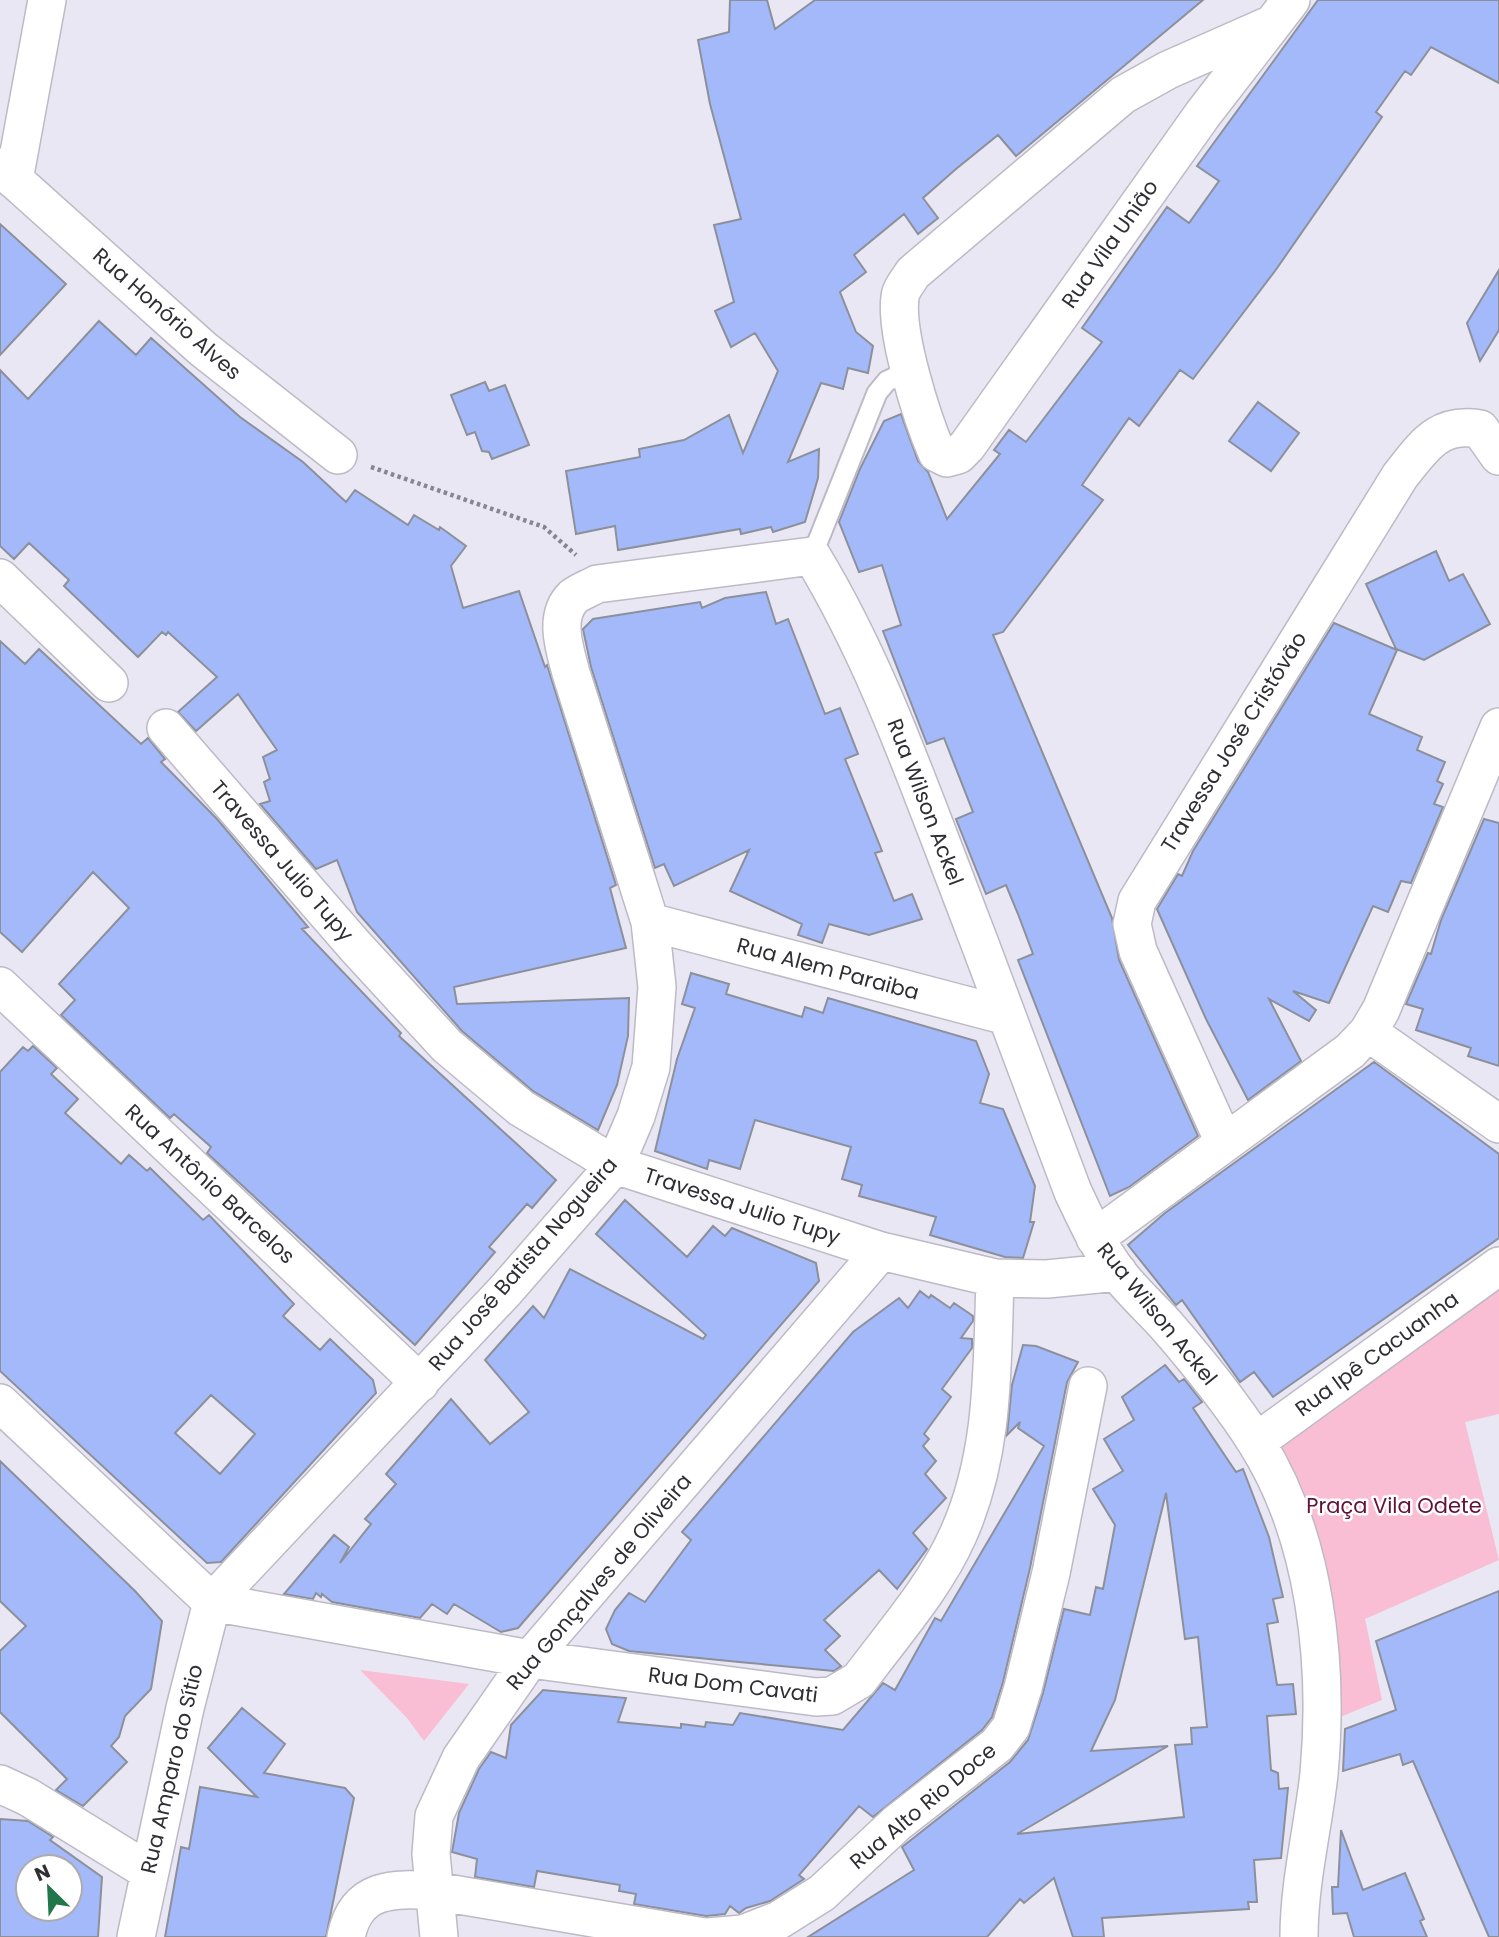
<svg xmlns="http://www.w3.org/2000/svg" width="1499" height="1937" font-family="Poppins,sans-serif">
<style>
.green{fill:#f9bed3}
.building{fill:#a4b9f9;stroke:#8c909b;stroke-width:2;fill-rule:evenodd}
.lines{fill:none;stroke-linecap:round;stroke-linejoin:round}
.lane-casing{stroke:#bdbac6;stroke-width:23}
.street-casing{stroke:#bdbac6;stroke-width:40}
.path{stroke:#88858e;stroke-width:4.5;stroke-dasharray:3.5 3.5;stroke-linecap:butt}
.lane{stroke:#fff;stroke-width:19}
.street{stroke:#fff;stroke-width:37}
.labels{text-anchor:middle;stroke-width:5;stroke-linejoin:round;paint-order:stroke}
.street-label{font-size:21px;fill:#302e33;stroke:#fff}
.park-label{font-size:21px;fill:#62113a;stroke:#fff}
</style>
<rect width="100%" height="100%" fill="#eae7f4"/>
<path class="green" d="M1499,1279V1414L1465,1422L1499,1560L1365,1619L1382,1700L1340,1717L1316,1578L1272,1446Z
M360,1670L469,1684L424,1741L407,1718Z"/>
<path class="building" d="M730,0H767L775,29L815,0H1203L1016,156L998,135L956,169L923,198L938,218L918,234L904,214L854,255L866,272L840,292L856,332L873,346L868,373L848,368L843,389L821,383L788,462L819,449L818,478L805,522L773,532L771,527L741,534L740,529L618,550L615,526L576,534L566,471L640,457L639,449L684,440L729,415L743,453L778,371L755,333L731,347L715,311L734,302L714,225L741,219L710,104L698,40L729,32Z
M1318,0H1499V83L1431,47L1411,75L1405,71L1376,112L1382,117L1275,271L1193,379L1180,370L1139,426L1129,418L1082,485L1103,500L1003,632L993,635L1112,918L1119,960L1198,1136L1129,1187L1110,1196L1018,960L1033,954L1018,914L1006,885L986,894L956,819L973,812L944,738L927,744L883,631L901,625L882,565L859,572L839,522L860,469L884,421L901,414L918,461L928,472L947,519L1000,454L994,450L1009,430L1026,442L1102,342L1082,328L1167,207L1189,223L1219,181L1197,166Z
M0,224L66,284L0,355Z
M1499,270V330L1480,361L1467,323Z
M99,321L136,355L151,338L240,417L303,462L346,502L355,490L408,525L414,515L439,530L440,527L466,546L451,566L463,608L519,591L545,667L547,665L616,885L610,888L626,948L454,987L457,1004L629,998L628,1036L617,1085L598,1130L533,1091L462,1031L357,912L337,860L316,869L260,804L270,801L264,782L270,779L263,757L277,750L238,694L196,731L178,712L217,677L168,632L166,635L162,632L138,657L64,586L69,580L29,543L14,559L0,546V370L28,399Z
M485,382L489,391L505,385L529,445L492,459L489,452L482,451L475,432L467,435L451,395Z
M1258,402L1299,433L1271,471L1229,441Z
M1436,551L1449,581L1463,574L1490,624L1424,660L1396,649L1366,584Z
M766,592L776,624L788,619L825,714L840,708L858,754L845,759L882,851L875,853L894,901L912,894L922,919L869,935L829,924L822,943L798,935L802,924L730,891L749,850L674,886L664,864L655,868L591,667L583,629L593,619L700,602L702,608L725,598Z
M1334,623L1397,650L1369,714L1422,737L1417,750L1445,762L1437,781L1443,784L1434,804L1443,807L1411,883L1401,881L1388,912L1373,906L1329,1003L1293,991L1316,1010L1309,1021L1269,999L1301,1061L1248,1100L1206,1019L1157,909L1178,874L1182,876L1193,851Z
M0,641L25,664L39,649L141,744L148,738L165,759L161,762L217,819L308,927L302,929L401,1033L399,1036L556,1180L532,1208L527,1204L489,1247L495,1252L415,1345L207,1153L211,1147L174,1114L170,1118L61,1015L75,1000L59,984L129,908L93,872L22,952L0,932Z
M1484,819L1499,823V1066L1468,1056L1471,1048L1416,1030L1423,1009L1406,1004L1428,953L1431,954L1441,920Z
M691,973L729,984L726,994L802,1017L805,1007L823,1013L828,998L976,1041L989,1074L980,1103L1003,1109L1035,1186L1030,1222H1034L1023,1258L1005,1257L930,1235L936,1217L859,1196L862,1185L842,1179L851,1147L755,1120L740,1169L709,1160L707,1169L655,1151L677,1059L695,1008L682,1004Z
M33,1046L57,1068L51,1074L78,1099L65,1113L121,1164L129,1155L147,1171L150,1168L203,1220L209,1215L294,1304L283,1316L320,1350L330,1339L373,1380L376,1393L221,1562L207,1563L0,1371V1072L23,1047L28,1051ZM211,1395L255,1434L220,1474L175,1433Z
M1374,1062L1499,1154V1238L1273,1397L1254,1372L1240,1382L1182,1300L1176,1305L1128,1245L1165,1213Z
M625,1200L687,1257L713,1226L725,1236L732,1228L816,1263L819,1281L518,1628L501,1632L454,1604L447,1614L432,1604L420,1618L332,1602L322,1594L321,1597L316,1593L313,1599L284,1594L334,1535L349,1547L340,1563L371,1524L365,1519L396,1484L386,1474L451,1399L490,1444L529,1412L485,1360L533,1306L544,1318L570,1269L703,1339L706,1335L596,1234Z
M920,1291L929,1298L931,1295L950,1308L954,1303L973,1316V1321L961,1338L972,1339V1348L942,1389L951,1397L924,1434L929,1439L923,1446L936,1461L925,1474L946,1498L913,1533L927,1549L897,1589L879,1570L824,1620L840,1636L825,1650L841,1666L834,1671L739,1662L629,1651L612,1644L606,1629L615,1610L629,1593L645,1602L691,1540L682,1532L853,1332L899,1298L908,1308Z
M1023,1345L1036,1346L1078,1362L1067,1382L1030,1568L1003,1682L992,1717L982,1730L873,1817L859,1806L799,1875L804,1879L770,1901L746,1908L739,1913L730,1906L725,1914L706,1916L634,1904L636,1894L619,1891L620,1885L537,1871L534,1887L475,1877L477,1859L452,1852L459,1813L479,1769L491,1752L506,1758L511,1725L543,1690L626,1698L618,1722L681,1728V1724L705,1727L706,1722L733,1725L740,1713L843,1730L883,1683L895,1690L935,1618L941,1621L1044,1446L1018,1428L1020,1422L1007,1435L1012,1385Z
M1165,1365L1179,1382L1184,1379L1202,1402L1193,1408L1236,1472L1243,1469L1269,1537L1283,1597L1273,1599L1278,1622L1267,1624L1277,1685L1293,1684L1296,1714L1267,1716L1271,1770L1278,1773L1279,1789L1288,1788L1281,1858L1254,1860L1257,1902H1248L1249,1909L1102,1918L1104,1937H1073L1054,1878L1024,1903L1020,1899L987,1937H808L914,1870L902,1847L1010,1762L1028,1740L1043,1693L1064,1609L1090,1615L1096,1587L1103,1589L1115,1525L1093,1489L1123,1471L1104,1439L1134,1420L1122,1397ZM1166,1493L1185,1639L1198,1637L1207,1727L1191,1728L1192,1744L1175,1745L1184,1817L1017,1834L1168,1746L1091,1751L1115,1700Z
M0,1461L135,1591L162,1621L151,1689L125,1716L119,1737L111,1746L127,1762L83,1806L56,1790L67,1779L0,1712V1651L26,1626L0,1601Z
M1499,1591V1937H1489L1413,1761L1403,1765L1400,1754L1343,1771L1345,1729L1396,1710L1376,1641Z
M242,1708L285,1744L264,1773L345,1788L354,1798L326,1937H165L181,1847L189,1849L200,1787L257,1797L208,1748Z
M0,1819L28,1821L53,1837L50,1840L102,1877L98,1937H0ZM28,1867H70V1909H28Z
M1341,1830L1363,1890L1405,1873L1424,1919L1420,1921L1427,1937H1354L1347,1913L1333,1914L1332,1887H1338Z"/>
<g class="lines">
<defs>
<path id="lane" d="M812,556L877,393L887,381L911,370"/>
<path id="street" d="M1270,25L1168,70L1123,95L913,273C908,281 901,289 900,297C895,334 922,418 937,453L947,458L958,455L967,446L1203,114L1291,0
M0,167L203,349L338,455
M14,180L47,0
M0,578L109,683
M166,728L355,946L447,1046L521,1108L615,1165L881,1251L995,1278L1047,1279L1118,1272
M650,922L1007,1016
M0,986L420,1383
M1368,1032L1499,1124
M1224,1142L1138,951L1132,924L1137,901L1400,476C1424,446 1438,422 1480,429L1499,456
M1095,1238L1350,1051L1368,1032L1381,1010L1499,727
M0,1403L212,1602
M1256,1442L1499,1266
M212,1602L530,1659L816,1697L832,1696L859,1680C893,1634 935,1587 958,1535C995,1453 992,1365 995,1278
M0,1784L28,1797L148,1871
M136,1937L185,1708L212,1602L504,1292L615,1165L636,1116L651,1067L657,987L650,922L571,673C565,650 553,617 573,597C579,592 590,588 597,584L812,556C869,650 907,753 946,855C989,967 1031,1079 1073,1192C1086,1219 1098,1246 1116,1270C1130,1290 1150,1307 1166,1325C1198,1362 1230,1401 1256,1442C1316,1537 1329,1664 1319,1774C1313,1828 1299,1883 1299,1937
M346,1937C356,1887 393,1888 435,1891L704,1937
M439,1937L431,1854L434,1816L461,1758L530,1659L881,1251
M708,1937L743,1934L779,1920L822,1893L897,1823L997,1745L1011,1727L1023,1688L1051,1573L1088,1386"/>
</defs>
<use href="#lane" class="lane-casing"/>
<use href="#street" class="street-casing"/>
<path class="path" d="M371,467L544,527L576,555"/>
<use href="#lane" class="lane"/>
<use href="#street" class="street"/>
</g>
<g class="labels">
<g class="street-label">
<text transform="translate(1110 244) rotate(-55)" y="7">Rua Vila União</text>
<text transform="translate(167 314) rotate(41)" y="7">Rua Honório Alves</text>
<text transform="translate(1234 742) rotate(-58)" y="7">Travessa José Cristóvão</text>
<text transform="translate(925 802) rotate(69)" y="7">Rua Wilson Ackel</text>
<text transform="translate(282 861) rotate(49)" y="7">Travessa Julio Tupy</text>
<text transform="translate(828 969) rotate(15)" y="7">Rua Alem Paraiba</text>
<text transform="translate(210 1184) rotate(43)" y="7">Rua Antônio Barcelos</text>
<text transform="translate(742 1206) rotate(18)" y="7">Travessa Julio Tupy</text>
<text transform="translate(523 1264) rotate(-49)" y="7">Rua José Batista Nogueira</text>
<text transform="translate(1157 1314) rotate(51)" y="7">Rua Wilson Ackel</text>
<text transform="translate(1377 1354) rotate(-36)" y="7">Rua Ipê Cacuanha</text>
<text transform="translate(599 1582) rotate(-50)" y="7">Rua Gonçalves de Oliveira</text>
<text transform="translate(733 1685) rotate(7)" y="7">Rua Dom Cavati</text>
<text transform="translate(172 1769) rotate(-77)" y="7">Rua Amparo do Sítio</text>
<text transform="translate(923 1806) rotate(-40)" y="7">Rua Alto Rio Doce</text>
</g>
<g class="park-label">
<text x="1394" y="1513">Praça Vila Odete</text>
</g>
</g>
<g transform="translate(49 1888) rotate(336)"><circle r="33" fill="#ffffff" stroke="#acabad" stroke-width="2"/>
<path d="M0-5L12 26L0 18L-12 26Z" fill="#21774a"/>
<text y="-10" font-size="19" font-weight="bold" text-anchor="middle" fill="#302e33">N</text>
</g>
</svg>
